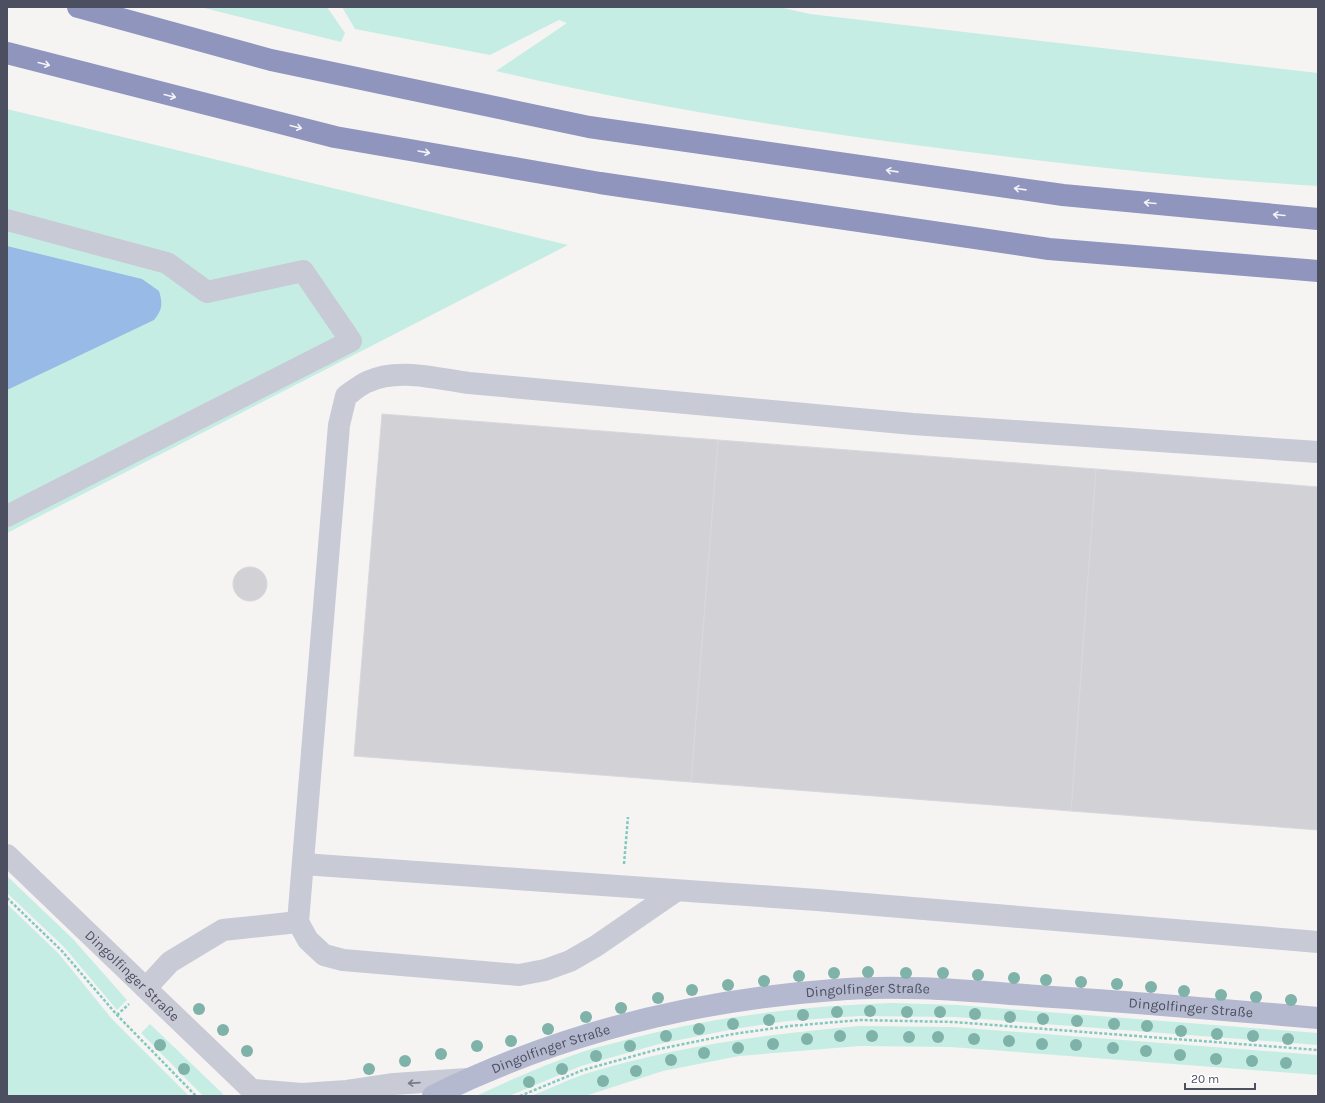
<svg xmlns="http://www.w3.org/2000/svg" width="1325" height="1103" font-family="Karla,sans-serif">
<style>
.green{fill:#c6ede3}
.water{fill:#97bae7}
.building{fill:#d1d1d6;stroke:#d8d7dd}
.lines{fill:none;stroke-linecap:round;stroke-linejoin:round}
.path{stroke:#80c9bf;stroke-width:2.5;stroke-dasharray:3 2;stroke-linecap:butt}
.minor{stroke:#c8cad6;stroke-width:22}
.major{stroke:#b5b9cf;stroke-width:22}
.highway{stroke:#8f95bd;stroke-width:22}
.tree{fill:#7fb3aa}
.oneway{stroke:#f4f4f8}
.oneway2{stroke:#777a89}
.labels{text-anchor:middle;stroke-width:4;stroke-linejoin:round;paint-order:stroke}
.street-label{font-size:14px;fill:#4c4f5f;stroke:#fff}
</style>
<rect width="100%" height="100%" fill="#f5f4f3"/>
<path class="green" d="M200,7H327L345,33L341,42Z
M342,7H779L810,14L1318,73V186C1199,179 1079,166 961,151C805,131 649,107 496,71L567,23L559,20L490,55L355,29Z
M7,109L568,245L7,533Z
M7,876L73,939L127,1000L117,1010L64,947L7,893Z
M7,904L59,954L112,1019L189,1096H7Z
M892,1003L957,1005L1318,1033V1045L955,1017L859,1016L788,1021L734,1029L659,1044L581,1066L509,1096H476C510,1080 544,1065 579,1053C595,1047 612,1044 629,1039C717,1016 801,1006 892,1003Z
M150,1024L222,1093L224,1096H203L141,1033Z
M860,1026L953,1027L1318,1055V1075L951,1047L860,1046L739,1056L663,1071L585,1096H531C549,1089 567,1080 585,1074C675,1046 767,1034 860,1026Z"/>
<path class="water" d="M7,246L142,279L159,291C163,304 162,310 154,320L7,390Z"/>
<path class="building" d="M382,414L718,440L691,782L354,756Z
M718,440L1096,469L1071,811L691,782Z
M1096,469L1318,487V830L1071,811Z
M233 584a17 17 0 1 1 34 0a17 17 0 1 1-34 0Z"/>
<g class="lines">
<path class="path" d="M624,864L628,817
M7,898L62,951L117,1015L196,1096
M117,1015L129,1004
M520,1096L583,1070L659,1049L733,1034L790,1026L860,1020L954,1022L1318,1050"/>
<g class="minor">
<path d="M7,220L167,263L207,292L303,271L351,341L7,516"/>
<path id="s1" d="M7,855L258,1096"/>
<path d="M303,864L817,900L1318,942"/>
<path d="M676,891L596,946L570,961L545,970L519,975L343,960L324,955L308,940L298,922L339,425L346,396C353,391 360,385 367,382C398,367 438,379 469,383L913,424L1318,452"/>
<path d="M146,988L170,962L223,930L298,922"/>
<path d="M252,1090L302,1094L347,1091L394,1084L467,1079"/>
</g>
<path class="major" id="s2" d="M433,1096C558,1034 695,1000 834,990C902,984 970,991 1038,996C1131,1002 1225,1010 1318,1018"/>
<path class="highway" d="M78,7L271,60L589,127L1063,195L1318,219
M7,53L335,137L600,183L1049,249L1318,271"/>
</g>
<g class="tree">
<circle cx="868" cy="972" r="6"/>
<circle cx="834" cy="973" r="6"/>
<circle cx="906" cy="973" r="6"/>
<circle cx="943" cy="973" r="6"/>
<circle cx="978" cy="975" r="6"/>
<circle cx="799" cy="976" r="6"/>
<circle cx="1014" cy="978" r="6"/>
<circle cx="1046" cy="980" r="6"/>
<circle cx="764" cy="981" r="6"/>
<circle cx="1081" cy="982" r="6"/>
<circle cx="1117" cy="984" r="6"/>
<circle cx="728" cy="985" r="6"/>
<circle cx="1151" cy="987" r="6"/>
<circle cx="692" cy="990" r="6"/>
<circle cx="1184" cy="991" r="6"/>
<circle cx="1221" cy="995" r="6"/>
<circle cx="1256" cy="997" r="6"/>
<circle cx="658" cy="998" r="6"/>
<circle cx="1291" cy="1000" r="6"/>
<circle cx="621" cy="1008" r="6"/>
<circle cx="199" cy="1009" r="6"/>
<circle cx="870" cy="1011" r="6"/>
<circle cx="837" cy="1012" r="6"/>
<circle cx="907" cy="1012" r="6"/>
<circle cx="940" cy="1012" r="6"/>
<circle cx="975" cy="1014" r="6"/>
<circle cx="803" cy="1015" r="6"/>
<circle cx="586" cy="1017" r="6"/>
<circle cx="1010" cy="1017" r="6"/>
<circle cx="1043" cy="1019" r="6"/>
<circle cx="769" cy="1020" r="6"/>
<circle cx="1077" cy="1021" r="6"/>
<circle cx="733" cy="1024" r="6"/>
<circle cx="1114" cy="1024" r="6"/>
<circle cx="1147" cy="1026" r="6"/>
<circle cx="548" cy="1029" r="6"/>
<circle cx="699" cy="1029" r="6"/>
<circle cx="223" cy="1030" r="6"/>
<circle cx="1181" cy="1031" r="6"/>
<circle cx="1217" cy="1034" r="6"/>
<circle cx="666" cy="1036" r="6"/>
<circle cx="840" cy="1036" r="6"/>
<circle cx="872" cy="1036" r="6"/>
<circle cx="1253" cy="1036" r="6"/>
<circle cx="909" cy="1037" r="6"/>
<circle cx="938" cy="1037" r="6"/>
<circle cx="807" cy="1039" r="6"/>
<circle cx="974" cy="1039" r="6"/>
<circle cx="1288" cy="1039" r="6"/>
<circle cx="511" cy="1041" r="6"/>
<circle cx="1009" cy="1041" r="6"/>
<circle cx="773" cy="1044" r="6"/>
<circle cx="1042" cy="1044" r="6"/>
<circle cx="160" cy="1045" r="6"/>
<circle cx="1076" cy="1045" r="6"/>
<circle cx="477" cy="1046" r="6"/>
<circle cx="630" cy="1046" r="6"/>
<circle cx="738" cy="1048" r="6"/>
<circle cx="1113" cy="1048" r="6"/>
<circle cx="247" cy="1051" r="6"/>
<circle cx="1146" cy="1051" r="6"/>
<circle cx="704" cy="1053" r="6"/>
<circle cx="441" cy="1054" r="6"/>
<circle cx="1180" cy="1055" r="6"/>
<circle cx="596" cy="1056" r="6"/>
<circle cx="1216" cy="1059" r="6"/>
<circle cx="671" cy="1060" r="6"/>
<circle cx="405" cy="1061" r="6"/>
<circle cx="1252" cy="1061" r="6"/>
<circle cx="1286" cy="1063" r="6"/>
<circle cx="184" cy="1069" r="6"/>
<circle cx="369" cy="1069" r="6"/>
<circle cx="562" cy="1069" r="6"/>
<circle cx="636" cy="1071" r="6"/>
<circle cx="603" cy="1081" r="6"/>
<circle cx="529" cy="1082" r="6"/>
</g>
<defs><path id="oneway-shaft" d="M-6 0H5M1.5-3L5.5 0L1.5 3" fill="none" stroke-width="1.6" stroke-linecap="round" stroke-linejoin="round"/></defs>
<g class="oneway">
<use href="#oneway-shaft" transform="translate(44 64) rotate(14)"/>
<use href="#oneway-shaft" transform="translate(170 96) rotate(14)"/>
<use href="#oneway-shaft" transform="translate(296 127) rotate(14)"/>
<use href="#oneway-shaft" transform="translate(424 152) rotate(10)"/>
<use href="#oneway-shaft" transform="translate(892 171) rotate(-172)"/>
<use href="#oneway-shaft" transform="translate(1020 189) rotate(-172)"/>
<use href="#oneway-shaft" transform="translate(1150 203) rotate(-175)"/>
<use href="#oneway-shaft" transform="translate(1279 215) rotate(-175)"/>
</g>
<use class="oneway2" href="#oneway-shaft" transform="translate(414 1083) rotate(176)"/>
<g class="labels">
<g class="street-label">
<text dy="5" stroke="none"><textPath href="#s1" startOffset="174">Dingolfinger Straße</textPath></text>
<text dy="5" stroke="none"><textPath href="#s2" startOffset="451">Dingolfinger Straße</textPath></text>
<text dy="5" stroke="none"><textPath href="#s2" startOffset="775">Dingolfinger Straße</textPath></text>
<text dy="5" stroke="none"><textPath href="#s2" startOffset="127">Dingolfinger Straße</textPath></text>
</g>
</g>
<rect width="1325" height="1103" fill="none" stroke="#4c4f5f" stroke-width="16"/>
<path d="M1185 1083v6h70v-6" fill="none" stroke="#4c4f5f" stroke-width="2"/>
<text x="1191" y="1083" font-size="12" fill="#4c4f5f" stroke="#ffffff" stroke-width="3" paint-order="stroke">20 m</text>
</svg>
